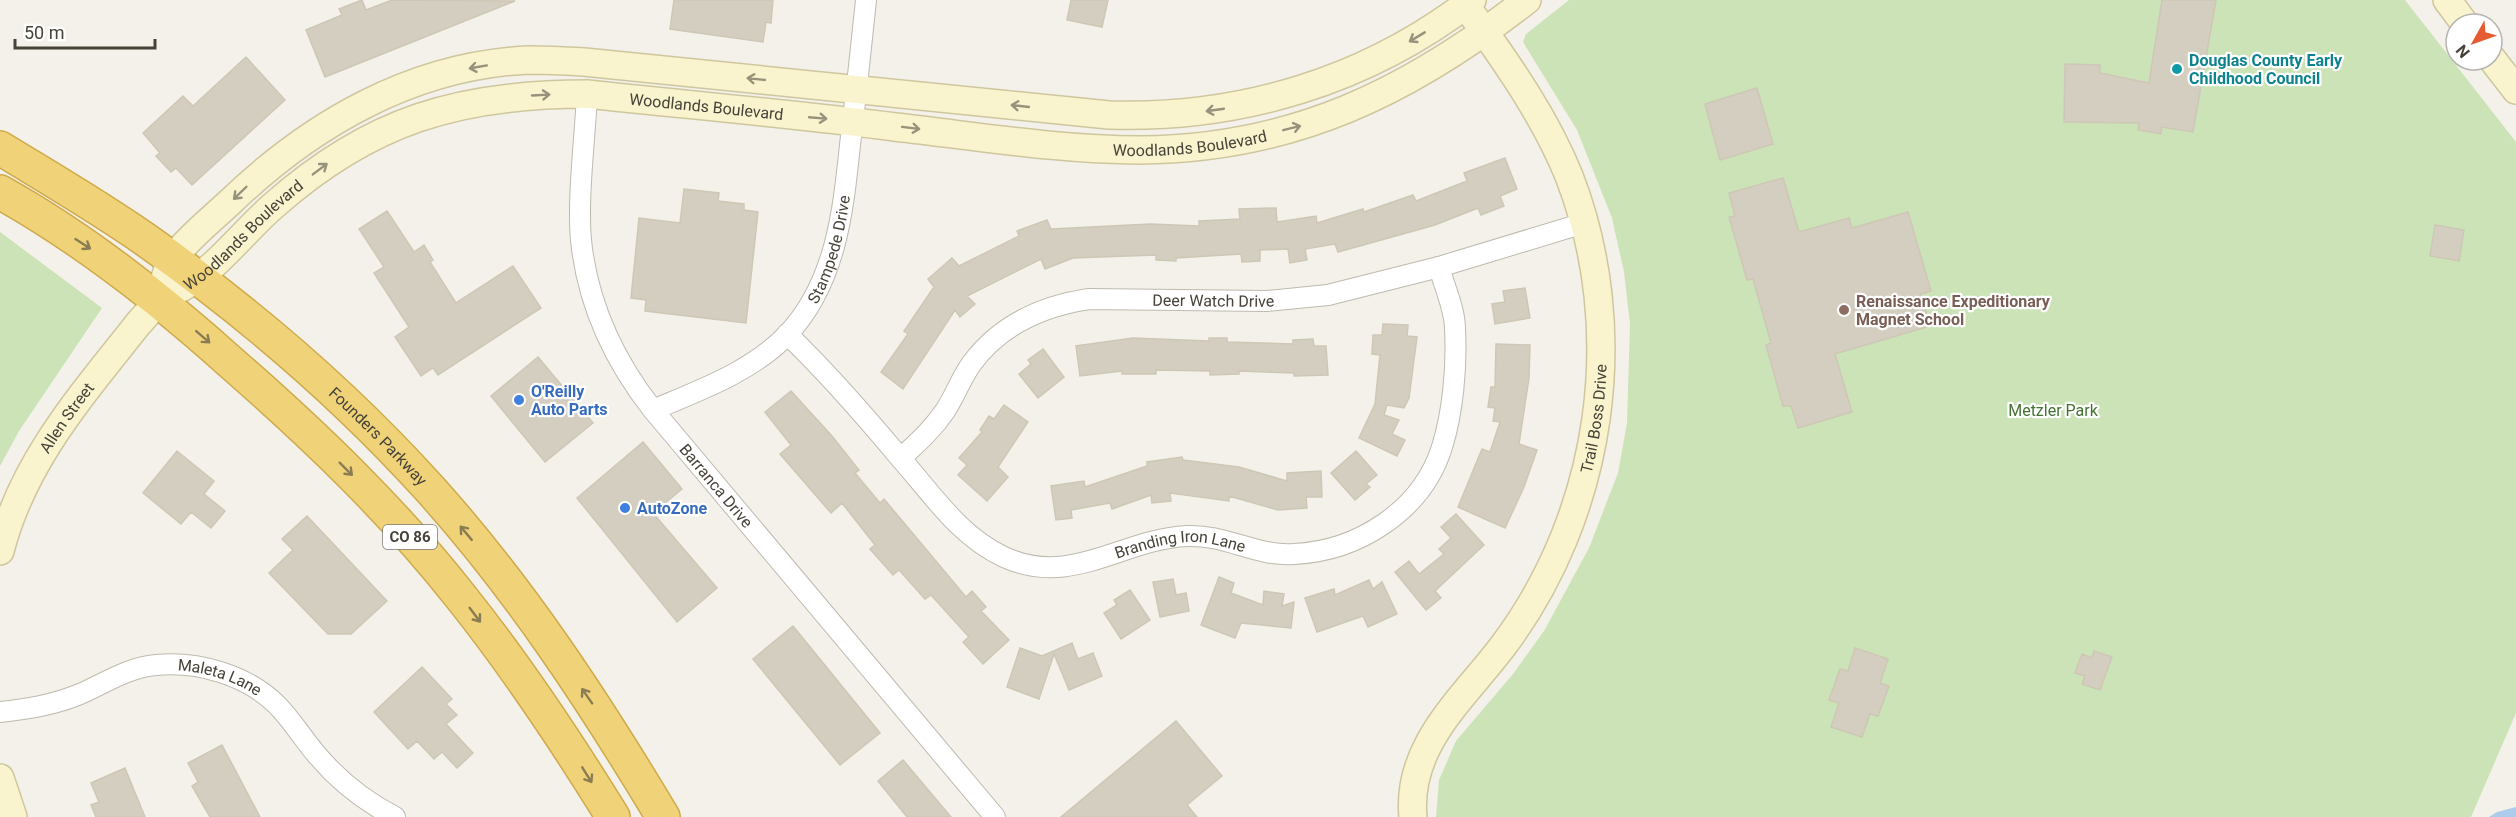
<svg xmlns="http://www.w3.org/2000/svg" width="2516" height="817" font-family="Roboto,sans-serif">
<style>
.green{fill:#cbe3b7}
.water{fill:#adcbea}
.building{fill:#d4cec1;stroke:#cec7b5;stroke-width:1.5}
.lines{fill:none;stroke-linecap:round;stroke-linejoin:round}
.street-casing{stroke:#bebaae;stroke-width:22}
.secondary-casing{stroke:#cec79e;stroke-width:30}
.highway-casing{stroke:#ceaa4a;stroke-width:36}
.street{stroke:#fff;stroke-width:20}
.secondary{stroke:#f9f3ce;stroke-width:27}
.highway{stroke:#f0d379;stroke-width:33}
.oneway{stroke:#97927c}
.oneway2{stroke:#8b7d53}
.culture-dot{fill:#0f9aa8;stroke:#fff;stroke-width:2}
.education-dot{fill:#8d6e63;stroke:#fff;stroke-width:2}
.shop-dot{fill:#3f7fe0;stroke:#fff;stroke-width:2}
.labels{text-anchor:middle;stroke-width:4.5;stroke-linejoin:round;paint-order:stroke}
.shield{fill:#fff;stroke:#7e7b74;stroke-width:1.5}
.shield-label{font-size:15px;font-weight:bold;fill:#474339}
.culture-label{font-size:16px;font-weight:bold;fill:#0d838f;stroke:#fff;text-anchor:start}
.street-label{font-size:16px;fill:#474339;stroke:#fff}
.education-label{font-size:16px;font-weight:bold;fill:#785e54;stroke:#fff;text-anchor:start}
.shop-label{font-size:16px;font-weight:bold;fill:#366cbe;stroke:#fff;text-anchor:start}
.park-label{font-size:16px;fill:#447331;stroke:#fff}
</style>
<rect width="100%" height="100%" fill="#f3f1ea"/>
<path class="green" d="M1569,0H2405L2516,142V713L2471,817H1436L1439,780L1456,741L1513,674L1544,631L1589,548L1618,473L1627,423L1630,324L1624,272L1612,218L1577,130L1523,42L1526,34Z
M0,232L102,308L19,431L0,466Z"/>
<path class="water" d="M2516,807V817H2489L2497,812Z"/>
<path class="building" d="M362,0L366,10L392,0L515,1L325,77L306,30L342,15L339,9Z
M674,0H773L771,23L766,22L763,42L670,29Z
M1071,0H1108L1102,27L1067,20Z
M2162,0H2216L2193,132L2162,127L2161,134L2138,130L2139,123L2064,122L2065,64L2100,65V73L2149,83Z
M246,57L285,100L192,185L176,168L171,172L156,156L160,153L143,133L183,96L193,106Z
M1757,88L1773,144L1720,160L1705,104Z
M1505,158L1517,189L1500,196L1504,206L1481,215L1478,208L1435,225L1338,252L1335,244L1305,249L1307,260L1290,263L1288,249L1260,250V261L1242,262L1241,254L1176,258V261L1156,260V255L1073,258L1045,269L1041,259L967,296L975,304L960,317L955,310L903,389L881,372L908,334L904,331L934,287L928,279L952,258L959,266L1019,236L1017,231L1047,220L1051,229L1150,224L1199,226V221L1240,219L1239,209L1276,208L1277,222L1316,216L1317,223L1363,209L1364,212L1413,195L1416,201L1467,181L1464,173Z
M1783,178L1799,232L1849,218L1852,228L1908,212L1931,291L1921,294L1930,326L1835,354L1852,412L1798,428L1791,406H1783L1766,345L1771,343L1753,279L1747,280L1729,217L1735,216L1729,193Z
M684,189L719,193L718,201L744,204V210L758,212L746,323L645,311L646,300L631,298L639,218L680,223Z
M387,211L414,252L424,245L433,260L430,262L456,303L513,266L541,308L438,375L433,368L421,376L395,337L409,327L374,273L384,267L359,229Z
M2435,225L2464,230L2459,261L2430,256Z
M1525,288L1530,318L1495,324L1492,304L1505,302L1503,291Z
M1383,324L1408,325L1407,336L1417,337L1409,398L1404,408L1387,405L1384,415L1399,420L1392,434L1405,440L1397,456L1359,438L1375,404L1380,355L1372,354L1373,335H1382Z
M1133,338L1209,341V338H1227V342L1293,344V340L1313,339L1314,346H1326L1328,375L1294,376V373L1239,371V374L1210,375V371L1156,370V374H1122V371L1080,376L1076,346Z
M1496,344L1530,345L1529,378L1519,444L1537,450L1524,487L1505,528L1458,507L1482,449L1490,452L1500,422L1493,421L1495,408L1488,407L1491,387H1495Z
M1043,349L1064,377L1038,398L1019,374L1031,364L1028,360Z
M538,357L593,423L545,462L491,396Z
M791,391L832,436L859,470L855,473L880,503L884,499L966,597L972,591L986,607L981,611L1009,640L983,664L963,642L969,637L931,595L925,599L899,570L893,575L870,549L875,545L842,503L831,513L780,454L791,445L765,412Z
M1004,405L1028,422L998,467L1008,477L987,501L958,475L967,465L959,458L982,432L980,430L989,416L994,419Z
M643,442L682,489L653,513L717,588L677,622L577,498Z
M177,451L214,481L204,494L225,511L211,528L191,512L181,524L143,493Z
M1356,451L1377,475L1366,484L1370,487L1355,500L1331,473Z
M1182,457L1183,460L1239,467L1287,481V473L1321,471L1322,497H1306L1307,508L1278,510L1229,496V501L1170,493L1171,501L1152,503L1151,495L1112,509L1110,503L1071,510L1072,518L1056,520L1051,486L1084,481L1085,487L1147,466V462Z
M1456,514L1484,545L1435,591L1441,598L1426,610L1395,572L1409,561L1419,574L1444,554L1439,549L1451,538L1441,527Z
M307,516L387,601L351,634H328L269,573L293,550L282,539Z
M1219,577L1234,583L1231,593L1263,605L1264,591L1284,594L1282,606L1294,602L1291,628L1241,623L1235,638L1201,625Z
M1173,579L1176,595L1186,593L1189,611L1160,617L1153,582Z
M1369,580L1373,589L1382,582L1397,614L1368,627L1363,616L1317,632L1305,598L1334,589L1335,595Z
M1130,590L1150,620L1121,639L1104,613L1117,605L1114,600Z
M793,626L880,733L840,765L753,659Z
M1072,643L1078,659L1093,653L1102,676L1069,690L1054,654L1039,699L1007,687L1020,648L1042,656Z
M1855,648L1888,659L1880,683L1889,686L1878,716L1870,714L1862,737L1831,727L1839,703L1829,700L1840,669L1848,671Z
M2094,651L2112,657L2100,690L2082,684L2085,676L2075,673L2082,654L2092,658Z
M422,667L452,699L446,704L457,715L446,724L473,753L457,768L442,752L434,759L417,741L408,749L374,712Z
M1176,721L1222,776L1187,805L1197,817H1061Z
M222,745L260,817H210L192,786L198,782L188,763Z
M903,760L951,817H907L878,781Z
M125,768L145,817H96L91,805L99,802L91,783Z"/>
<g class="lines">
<defs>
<g id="street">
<path id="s1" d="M587,94C585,141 576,205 582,249C590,309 616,363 653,410L995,817"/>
<path id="s2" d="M787,334C828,373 865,416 901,459C933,495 959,536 1004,557C1071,588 1122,539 1187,536C1224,534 1258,557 1294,554C1358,551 1422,511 1442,447C1453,412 1457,366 1455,329C1455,309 1444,286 1439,267"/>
<path id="s3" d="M653,410C700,390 751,372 787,335C836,283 843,212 850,145C856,96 861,48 866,0"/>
<path id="s4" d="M901,458C917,443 932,430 945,411C955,396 961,378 972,363C1001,324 1042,306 1089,299L1267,301L1328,295L1439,267L1584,223"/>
<path id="s5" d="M0,712C27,709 54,705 80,694C103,684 129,667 156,665C198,661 247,675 277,705C292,720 303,739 317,755C338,780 366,802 395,817"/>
</g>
<g id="secondary">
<path d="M2447,0L2465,24"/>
<path d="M2492,59L2516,90"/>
<path id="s6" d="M181,288C217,269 242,233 273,206C370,120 459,94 587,94C690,105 793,114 895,127C976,136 1059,150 1140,150C1293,149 1409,92 1527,0"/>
<path id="s7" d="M0,551C23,461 82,395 138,324C145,316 153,308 158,299C165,287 165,268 174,257C189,237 211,220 229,203C311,124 413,65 529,60C547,60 566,61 584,62L1109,115C1241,119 1367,81 1472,0"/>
<path d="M0,778L13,817"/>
<path id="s8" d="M1413,817C1406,745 1464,698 1503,646C1603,513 1629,330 1569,176C1546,119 1509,66 1474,17"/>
</g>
<g id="highway">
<path id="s9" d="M0,148C49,178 99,207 146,240C248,312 346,396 430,489C520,589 594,702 663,817"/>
<path d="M0,192C86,240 163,301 236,367C317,438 395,513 461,597C517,667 566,741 613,817"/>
</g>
</defs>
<use href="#street" class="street-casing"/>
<use href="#secondary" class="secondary-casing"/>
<use href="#highway" class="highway-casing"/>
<use href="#street" class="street"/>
<use href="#secondary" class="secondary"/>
<use href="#highway" class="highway"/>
</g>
<defs><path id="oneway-shaft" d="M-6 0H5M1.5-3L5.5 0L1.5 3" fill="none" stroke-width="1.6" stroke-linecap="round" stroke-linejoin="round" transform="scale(1.5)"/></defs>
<g class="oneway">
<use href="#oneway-shaft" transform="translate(1417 37) rotate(149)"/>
<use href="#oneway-shaft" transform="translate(478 67) rotate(170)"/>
<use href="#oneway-shaft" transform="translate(756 79) rotate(-174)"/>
<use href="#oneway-shaft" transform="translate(541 95) rotate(-3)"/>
<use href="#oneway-shaft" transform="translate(1020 106) rotate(-174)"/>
<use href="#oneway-shaft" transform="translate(1215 110) rotate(172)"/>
<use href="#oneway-shaft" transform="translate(818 118) rotate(5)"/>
<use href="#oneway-shaft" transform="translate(911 128) rotate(7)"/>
<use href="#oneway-shaft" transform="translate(1292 128) rotate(-14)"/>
<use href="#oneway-shaft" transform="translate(320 169) rotate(-37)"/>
<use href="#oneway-shaft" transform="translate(240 193) rotate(136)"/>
</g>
<g class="oneway2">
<use href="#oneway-shaft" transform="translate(83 244) rotate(33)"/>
<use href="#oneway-shaft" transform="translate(203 337) rotate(41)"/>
<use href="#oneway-shaft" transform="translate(346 469) rotate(45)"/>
<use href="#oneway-shaft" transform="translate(466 533) rotate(-130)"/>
<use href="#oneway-shaft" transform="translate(475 615) rotate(53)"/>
<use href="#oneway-shaft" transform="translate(587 696) rotate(-125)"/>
<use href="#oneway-shaft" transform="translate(587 775) rotate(58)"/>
</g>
<circle class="culture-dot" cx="2177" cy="69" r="6"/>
<circle class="education-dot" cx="1844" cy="310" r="6"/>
<g class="shop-dot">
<circle cx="519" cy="400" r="6"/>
<circle cx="625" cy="508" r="6"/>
</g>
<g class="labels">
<rect class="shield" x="383" y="525" width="54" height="24" rx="4.5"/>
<g class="shield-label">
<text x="410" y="542">CO 86</text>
</g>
<g class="culture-label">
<text x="2189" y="66">Douglas County Early<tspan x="2189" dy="18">Childhood Council</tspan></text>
</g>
<g class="street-label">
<text dy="6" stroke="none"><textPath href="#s6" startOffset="586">Woodlands Boulevard</textPath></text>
<text dy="6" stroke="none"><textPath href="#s6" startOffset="1072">Woodlands Boulevard</textPath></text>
<text dy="6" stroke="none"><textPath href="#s6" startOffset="82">Woodlands Boulevard</textPath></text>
<text dy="6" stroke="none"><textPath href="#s3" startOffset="252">Stampede Drive</textPath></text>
<text dy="6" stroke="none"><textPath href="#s4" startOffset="381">Deer Watch Drive</textPath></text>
<text dy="6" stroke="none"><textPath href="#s7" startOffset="150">Allen Street</textPath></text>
<text dy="6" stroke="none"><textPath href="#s8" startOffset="447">Trail Boss Drive</textPath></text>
<text dy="6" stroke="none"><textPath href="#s9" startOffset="477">Founders Parkway</textPath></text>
<text dy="6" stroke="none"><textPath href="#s1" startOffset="432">Barranca Drive</textPath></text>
<text dy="6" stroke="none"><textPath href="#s2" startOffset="494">Branding Iron Lane</textPath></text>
<text dy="6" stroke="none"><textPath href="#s5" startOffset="230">Maleta Lane</textPath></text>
</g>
<g class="education-label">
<text x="1856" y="307">Renaissance Expeditionary<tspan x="1856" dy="18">Magnet School</tspan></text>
</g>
<g class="shop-label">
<text x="531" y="397">O'Reilly<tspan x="531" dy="18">Auto Parts</tspan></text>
<text x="637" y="514">AutoZone</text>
</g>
<g class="park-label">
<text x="2053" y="416">Metzler Park</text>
</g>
</g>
<g transform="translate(2474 42) rotate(230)"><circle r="28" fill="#ffffff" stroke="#b5b4b0" stroke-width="1.5"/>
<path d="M0-4.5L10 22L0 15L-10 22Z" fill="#e45c30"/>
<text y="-9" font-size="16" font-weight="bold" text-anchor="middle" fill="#474339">N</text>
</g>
<path d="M15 39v9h140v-9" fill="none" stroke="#474339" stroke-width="3"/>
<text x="24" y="39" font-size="18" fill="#474339" stroke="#ffffff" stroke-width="4.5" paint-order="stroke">50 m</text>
</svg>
